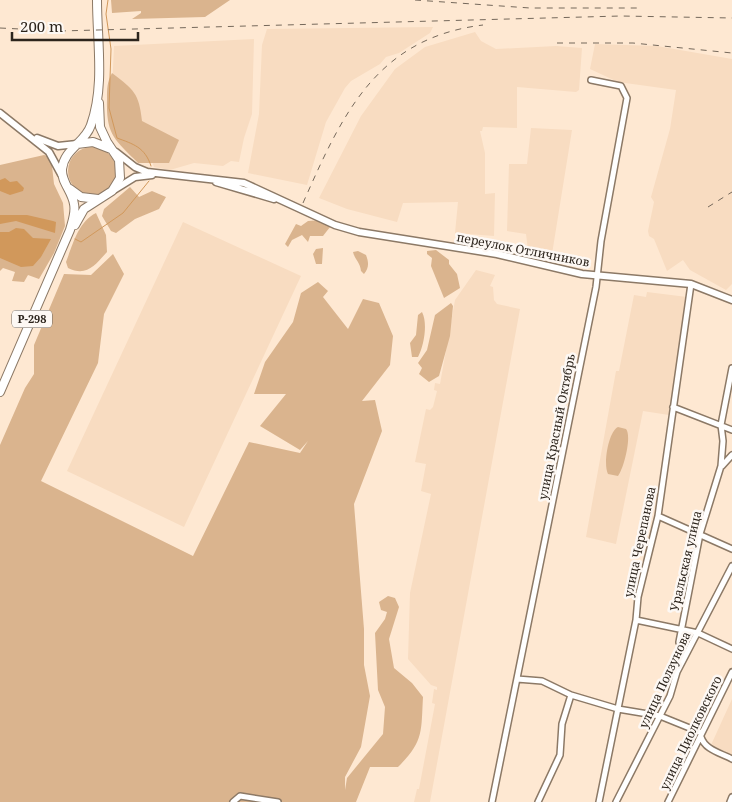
<svg xmlns="http://www.w3.org/2000/svg" width="732" height="802" font-family="'Noto Serif',serif">
<style>
.built{fill:#f8dcc1}
.green{fill:#dab48e}
.water{fill:#d1985b}
.lines{fill:none;stroke-linecap:round;stroke-linejoin:round}
.stream{stroke:#d1985b;stroke-width:1}
.minor-casing{stroke:#8c7966;stroke-width:8}
.major-casing{stroke:#8c7966;stroke-width:9}
.highway-casing{stroke:#8c7966;stroke-width:10}
.minor{stroke:#fff;stroke-width:5}
.major{stroke:#fff;stroke-width:6}
.highway{stroke:#fff;stroke-width:8}
.rail{stroke:#75685b;stroke-width:1;stroke-dasharray:6 6;stroke-linecap:butt}
.labels{text-anchor:middle;stroke-width:5;stroke-linejoin:round;paint-order:stroke}
.shield{fill:#fdf8f4;stroke:#6b645d;stroke-width:1}
.shield-label{font-size:11px;font-weight:bold;fill:#2c241c}
.street-label{font-size:12px;fill:#2c241c;stroke:#fdf8f4}
</style>
<rect width="100%" height="100%" fill="#fee8d2"/>
<path class="built" d="M433,27L430,33L399,53L386,57L380,64L351,81L345,88L326,122L307,185L248,173L259,114L262,45L267,29Z
M475,32L481,41L496,49L556,46L582,48L579,90L576,92L517,87V128L483,127L482,131H480L485,153V194L495,193L494,236L455,233L458,202L403,203L397,222L347,209L319,198L361,116L395,69L425,47Z
M254,39L252,114L244,138L239,162L231,161L223,166L194,163L170,170L154,167L148,150L112,90L114,46Z
M595,44L657,46L732,59V284L726,290L690,270L683,260L667,271L654,239L649,236L648,231L654,202L651,197L670,129L676,90L618,82L590,69Z
M531,128L572,130L552,254L528,250L526,234L507,231L509,164H527Z
M183,222L301,276L184,527L67,471Z
M476,270L495,275L490,286L493,287L494,300L497,304L520,309L430,802H414L417,789H419L435,704L432,703L434,689L437,690V687L431,685L408,659L410,593L431,494L421,491L426,464L415,462L426,409L430,410L433,407L437,391L434,390L435,383L440,384L455,300Z
M647,292L687,297L669,415L643,411L616,544L586,537L616,371H619L634,295L646,297Z
M732,699V755L711,745Z"/>
<path class="green" d="M111,0H230L205,17L132,19L141,13V11L112,13Z
M112,73C134,90 139,93 142,121L179,140L169,163H138C114,139 106,135 107,99C107,89 107,82 112,73Z
M68 171a24 24 0 1 1 48 0a24 24 0 1 1-48 0Z
M44,155L51,157L54,184L63,203L65,226L54,253L39,279L28,275L24,282L12,281L15,272L3,268L0,271V165Z
M130,187L139,197L152,191L166,197L159,209L135,219L116,233L111,231L102,216L104,209Z
M96,213L106,235L107,252C95,265 87,277 68,268L66,262C73,244 78,222 96,213Z
M321,220L330,227L323,236H310L308,242L302,235L292,240L288,247L285,244L296,224L301,226L308,221Z
M323,248L322,264H316L313,254L316,249Z
M436,250L449,260V264L457,274L460,288L444,298L431,266L432,258L427,254V251Z
M358,251L366,255C369,263 369,268 364,274L361,271C360,262 355,260 353,252Z
M113,254L124,274L104,314L98,363L41,481L193,556L249,442L300,453L308,441L300,450L260,426L286,394H254L265,362L293,322L301,293L318,282L328,291L323,297L348,329L363,299L379,303L393,336L390,365L362,401L375,400L382,431L354,504L364,629V665L370,696L361,747L345,777V790L347,778L383,734L385,707L378,690L375,633L385,619L387,612L381,610L379,602L388,596L395,598L399,607L389,639L394,668L412,683L423,697C421,732 424,741 398,767H370L356,802H0V445L25,388L34,374V345L64,274L91,275Z
M451,303L453,306L450,336L439,376L429,382L419,374L422,368L418,363L427,350L435,315Z
M422,312C428,323 424,346 418,357H412L410,343L416,335L418,315Z
M618,427L626,429C632,436 624,468 618,476L608,474C603,465 608,432 618,427Z"/>
<path class="water" d="M5,178L10,182L17,181L24,188L23,191L10,195L0,191V180Z
M0,215H27L53,221L56,222L55,233L16,221L0,224Z
M16,228L24,229L33,238L51,239L41,257L33,266L21,267L0,258V232H9Z"/>
<g class="lines">
<path class="stream" d="M108,0L106,14L111,49L109,108L117,138C133,144 145,147 151,166
M75,239L81,242L123,213L149,181"/>
<defs>
<path id="minor" d="M673,407L732,430
M722,466L732,455
M658,516L732,549
M636,620L698,633L732,649
M679,642L700,534L721,466L723,441L721,425L732,368
M517,679L542,681L571,695L618,709L660,716L702,733
M701,737C705,750 721,753 732,759
M233,802L240,796L278,802
M492,802L596,287L601,241L627,98L621,86L591,80
M538,802L560,755L562,724L571,695
M599,802L636,620L638,597L658,516L691,284
M616,802L670,696L677,672L732,566
M668,802L732,672
M730,802L732,797"/>
<path id="major" d="M0,113L49,152L61,174
M37,138L58,146L77,144
M116,152L135,167L147,172L244,183L335,225L359,232L497,254L582,274L691,284L732,300
M216,182L274,199
M114,190L135,177L152,175"/>
<path id="highway" d="M77,144L93,142L111,149
M70,189L81,197L98,199
M75,225L84,209L112,191L120,178L119,160L107,142L100,127L99,103
M0,392L70,230C72,222 76,213 74,204C72,191 61,182 62,169C64,149 85,143 91,125C105,86 97,41 97,0"/>
</defs>
<use href="#minor" class="minor-casing"/>
<use href="#major" class="major-casing"/>
<use href="#highway" class="highway-casing"/>
<use href="#minor" class="minor"/>
<use href="#major" class="major"/>
<use href="#highway" class="highway"/>
<path class="rail" d="M415,0L530,8H642
M0,28L60,31L621,16L732,18
M557,43H633L732,53
M303,203C342,115 376,38 483,25
M708,207L732,192"/>
</g>
<g class="labels">
<rect class="shield" x="12" y="310.5" width="40" height="17" rx="4"/>
<g class="shield-label">
<text x="32" y="323">Р-298</text>
</g>
<g class="street-label">
<text transform="translate(523 250) rotate(11)" y="4">переулок Отличников</text>
<text transform="translate(557 427) rotate(-79)" y="4">улица Красный Октябрь</text>
<text transform="translate(640 542) rotate(-78)" y="4">улица Черепанова</text>
<text transform="translate(686 561) rotate(-77)" y="4">Уральская улица</text>
<text transform="translate(665 680) rotate(-65)" y="4">улица Ползунова</text>
<text transform="translate(691 733) rotate(-64)" y="4">улица Циолковского</text>
</g>
</g>
<path d="M12 32v8h126v-8" fill="none" stroke="#2c241c" stroke-width="2.5"/>
<text x="20" y="32" font-size="15" fill="#2c241c" stroke="#fdf8f4" stroke-width="4" paint-order="stroke">200 m</text>
</svg>
